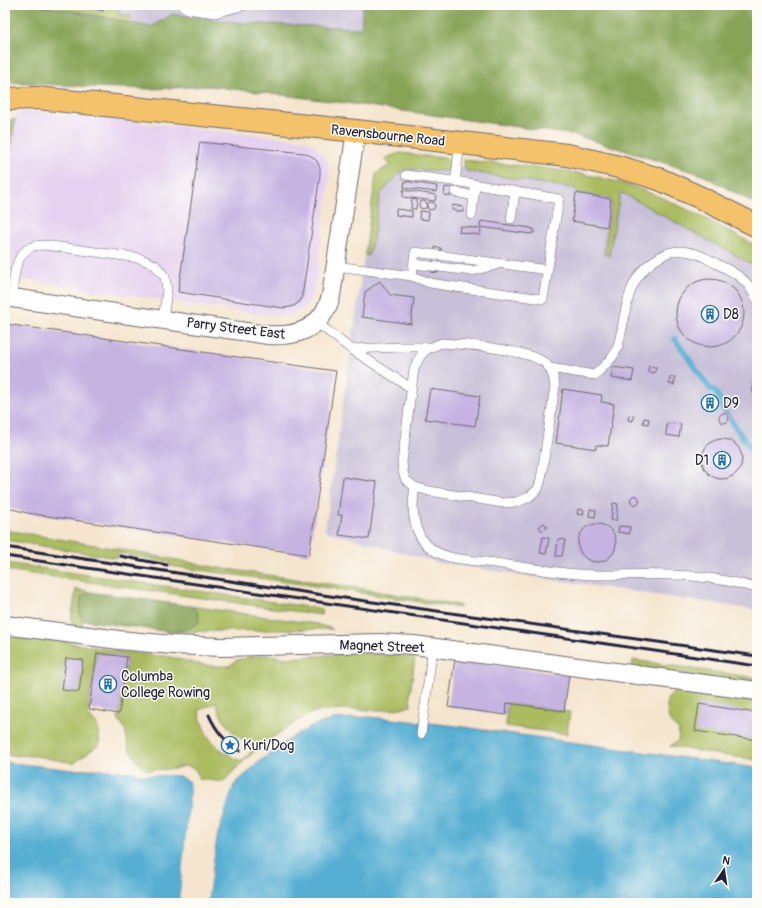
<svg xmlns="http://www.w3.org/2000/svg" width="762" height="908" font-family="Pangolin,sans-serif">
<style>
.built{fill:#e6d2f0}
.industrial{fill:#c8bfd8}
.green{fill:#aabc5f;stroke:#666f4d;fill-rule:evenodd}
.forest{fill:#87a456;stroke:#546348}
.water{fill:#56afd3;stroke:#3c6887}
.pier{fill:#f5e5ce}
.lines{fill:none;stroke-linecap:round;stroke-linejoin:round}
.stream{stroke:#56afd3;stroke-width:5.5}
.building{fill:#c6b3e2}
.service-casing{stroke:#6c666e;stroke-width:10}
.minor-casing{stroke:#6c666e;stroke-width:20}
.trunk-casing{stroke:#6c666e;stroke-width:24}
.service{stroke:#fff;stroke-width:9}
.minor{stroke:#fff;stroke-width:18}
.trunk{stroke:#f4c26a;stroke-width:22}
.rail{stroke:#22223b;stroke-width:3}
.labels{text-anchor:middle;stroke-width:3;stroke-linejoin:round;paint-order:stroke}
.street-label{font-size:14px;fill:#22223b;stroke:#fdfcf7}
.poi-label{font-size:14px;fill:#22223b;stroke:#fdfcf7;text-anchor:start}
</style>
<rect width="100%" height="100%" fill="#fdfcf7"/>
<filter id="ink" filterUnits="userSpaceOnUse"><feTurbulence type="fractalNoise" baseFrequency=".025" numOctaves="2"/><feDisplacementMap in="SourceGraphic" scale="8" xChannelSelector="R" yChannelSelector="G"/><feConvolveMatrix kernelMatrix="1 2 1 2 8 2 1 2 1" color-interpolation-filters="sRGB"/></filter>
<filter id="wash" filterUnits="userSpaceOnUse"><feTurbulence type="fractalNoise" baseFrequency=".012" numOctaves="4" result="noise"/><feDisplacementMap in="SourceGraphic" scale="16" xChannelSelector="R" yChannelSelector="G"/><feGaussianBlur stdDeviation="0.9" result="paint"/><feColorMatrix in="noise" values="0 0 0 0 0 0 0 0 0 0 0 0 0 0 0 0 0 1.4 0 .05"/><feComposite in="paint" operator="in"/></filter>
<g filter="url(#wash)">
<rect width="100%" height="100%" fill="#f5e5ce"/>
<path class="built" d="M16,112H37L305,140L313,144L325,156L328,164L330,179L314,290L309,302L305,307L293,314L286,316H271L5,277V186Z"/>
<path class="industrial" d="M74,5H363L362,28L244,23L172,14L151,27L130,23L131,16L117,14L119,8L103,11Z
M398,159L464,167L624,194L757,267V610L439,563L325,531L376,174Z"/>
<path class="green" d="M36,5H74L103,11L104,5L119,8L118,14L131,16L130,23L91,14Z
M5,77L29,83H5Z
M15,119L5,186V121Z
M400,153L451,159V166L447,171L404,169L380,194L373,239L368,256L365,255L376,174L390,165L385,158Z
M464,160C516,166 571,168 621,183C669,197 713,223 757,246V267L624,194L620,193L609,256L604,254L611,199L576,193L577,189L466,171L464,167Z
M5,530L130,551L219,568L358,588L458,605L461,607L459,608L330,588L170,566V563L118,553L117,558L5,540Z
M5,563L322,609L321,615L5,570Z
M76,589L90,592L81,597L80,616L83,620L82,627L74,626L71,621Z
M190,606L316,624L333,629L170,632L190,628L198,612Z
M5,636L32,640L40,639L66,642L116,651L171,657L197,664L212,666H229L237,660L250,657L268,655L288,658L356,653L387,654L415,657L410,695L411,706C401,708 390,710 380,710C359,710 337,707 315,712C310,713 304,718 299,720C271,737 244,757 224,782L198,779L197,772L192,767L184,766L174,769L147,770L139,764L129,749L125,729L118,719L127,657L97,653L88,715L97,724L100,744L74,763L36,756L5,755ZM216,703C224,726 233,735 254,746L248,756L241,761C215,749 204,738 199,710Z
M633,660L757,678V686L632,666Z
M677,688L757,699V760L708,753L670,746L678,741L679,730C667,721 667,714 667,700Z
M507,703L570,712L567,734L506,726V715Z"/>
<path class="forest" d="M5,5H36L151,27L172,14L244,23L361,28L363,5H757V205L703,175L575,135L361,105L210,86L151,89L92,87L29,83L5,77Z
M90,592L190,606L198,612L199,622L190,628L170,632L83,620C78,613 80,606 81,597Z"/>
<path class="water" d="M370,717L449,725L757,768V903H207L217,835L233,786L260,761L294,736L315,725L334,719Z
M5,762L73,770L95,769L131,772L143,775L179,776L189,782L190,794L179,903H5Z"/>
<path class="pier" d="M189,782H191L192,794L181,903H179L190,794Z
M231,785L233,786L217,835L207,903H205L215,834Z"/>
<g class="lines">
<path class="stream" d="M675,339L710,389L714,390L722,403L721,406L757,458"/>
</g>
<g id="blocks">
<path class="building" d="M77,5H104L103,11Z
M200,142L304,153L311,156L317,161L320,168V175L303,290L301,299L297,304L291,307L283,308L178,292Z
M405,181L437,186L436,192L404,188Z
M445,187L452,188L451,196L444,195Z
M403,190L436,195L435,201L403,197Z
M576,193L611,199L607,227L572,221Z
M412,199L417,200L416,209H411Z
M419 205a4 4 0 1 1 8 0a4 4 0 1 1-8 0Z
M427 206a4 4 0 1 1 8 0a4 4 0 1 1-8 0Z
M453,205L463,207V212L452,210Z
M396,209L412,211V217L396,215Z
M420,211L429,212L428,220L419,219Z
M481,221L531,228V229H534V233H531V234L480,227Z
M460,226L481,229L480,235L459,232Z
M435,247L441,248L438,273L431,272Z
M676 313a34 34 0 1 1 68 0a34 34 0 1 1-68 0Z
M380,281L390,295L414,298L411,324L362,317L365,292Z
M5,324L336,371L309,555L27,513L5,507Z
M649,366L656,367L655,373L648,372Z
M613,367L634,370L632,381L611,378Z
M757,373V399L754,395L752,389L753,382Z
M670,377H675L674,385L669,384Z
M430,389L480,396L475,426L425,419Z
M563,389L602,395L601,402L614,404L608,446L596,445V449L556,443Z
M705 402a5 5 0 1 1 10 0a5 5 0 1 1-10 0Z
M719 418a5 5 0 1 1 10 0a5 5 0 1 1-10 0Z
M629,415L634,416L633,421L628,420Z
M644,418L649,419L648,424L643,423Z
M667,423L681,424L679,437L666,435Z
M702 459a20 20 0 1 1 40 0a20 20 0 1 1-40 0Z
M343,477L377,482L369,539L339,535L342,515H338Z
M630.5 500a4.5 4.5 0 1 1 9 0a4.5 4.5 0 1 1-9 0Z
M613,503L618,504L616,521L611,520Z
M578,509L584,510L583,515L577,514Z
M590,509L596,510L595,517L589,516Z
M544,523L548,527L542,531L539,527Z
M578 543a19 19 0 1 1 38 0a19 19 0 1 1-38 0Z
M619,526L630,527L629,534L618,532Z
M543,537L549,538L546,554L540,553Z
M558,539L565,540L562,556H556Z
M97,653L127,657L119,714L89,709Z
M66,658L83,660L79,692L62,690Z
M455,659L569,675L564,711L507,703L506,715L448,707Z
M699,704L757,713V740L695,731Z"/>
</g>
</g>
<g filter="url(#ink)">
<use href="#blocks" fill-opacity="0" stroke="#6c666e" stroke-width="1"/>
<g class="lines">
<defs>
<path id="service" d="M181,5L188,9L215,13L246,5
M455,182L460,143
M455,192L474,196
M472,215L475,185
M511,219L515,192
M414,264L472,271L496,265
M336,266L412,276L430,283L449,286L543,299L559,199L461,182L406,175
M412,276L415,252L548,270
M12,298C14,280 13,255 32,247C36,245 41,245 45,245L139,258L155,265L165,277L167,290L163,319
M316,322L351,349L402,347H429
M442,343C463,344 533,350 546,364C552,370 554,377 555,386L541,479L538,489L529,497L517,502L503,503L429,491L415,487L406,480L403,472L402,462L414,369C421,352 424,349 442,343Z
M351,349L411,388
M549,368L595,375C601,368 611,361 615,353C619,346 620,337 622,329C627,299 631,273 660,257C674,248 691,250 706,258C720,266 739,273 749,286C752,290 754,295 757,299
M415,487C411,508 412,536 433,550C450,561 475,560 495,563C528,568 561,574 594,575C627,575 659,573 691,576C714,578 735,582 757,588
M421,734L433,647"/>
<path id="minor" d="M5,297L268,335C299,337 322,328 331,296L356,131
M5,625L119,640L173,645L222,647L380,643L414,645L757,691"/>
<path id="trunk" d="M5,99L37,98L356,131L567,155L619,167L659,179L699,197L757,226"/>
</defs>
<use href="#service" class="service-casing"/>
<use href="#minor" class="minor-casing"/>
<use href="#trunk" class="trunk-casing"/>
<use href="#service" class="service"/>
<use href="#minor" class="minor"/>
<use href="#trunk" class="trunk"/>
<path class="rail" d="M5,547L323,595L757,656
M5,556L757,666
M120,556L167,565
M209,715C216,731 225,742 240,751"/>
</g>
</g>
<defs>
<symbol id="building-ring" viewBox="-11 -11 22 22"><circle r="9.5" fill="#fdfcf7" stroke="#1f6fb2" stroke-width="1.5"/><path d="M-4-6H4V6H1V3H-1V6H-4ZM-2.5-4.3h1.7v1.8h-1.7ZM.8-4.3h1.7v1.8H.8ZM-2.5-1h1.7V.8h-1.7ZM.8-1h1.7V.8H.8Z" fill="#1f6fb2"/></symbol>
<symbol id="sight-ring" viewBox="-11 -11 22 22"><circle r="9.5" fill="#fdfcf7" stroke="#1f6fb2" stroke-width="1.5"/><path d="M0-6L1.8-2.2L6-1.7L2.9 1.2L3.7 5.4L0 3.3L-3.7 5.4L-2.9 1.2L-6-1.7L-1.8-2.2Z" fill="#1f6fb2"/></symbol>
</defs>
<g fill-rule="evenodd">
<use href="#building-ring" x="700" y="304" width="20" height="20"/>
<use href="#building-ring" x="700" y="393" width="20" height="20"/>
<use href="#building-ring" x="712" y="450" width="20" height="20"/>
<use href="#building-ring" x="98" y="674" width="20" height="20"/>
<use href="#sight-ring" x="220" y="735" width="20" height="20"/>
</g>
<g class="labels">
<g class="street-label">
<text transform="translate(388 135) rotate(6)" y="5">Ravensbourne Road</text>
<text transform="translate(236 328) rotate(7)" y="5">Parry Street East</text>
<text transform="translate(382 646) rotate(2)" y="5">Magnet Street</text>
</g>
<g class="poi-label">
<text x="723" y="319">D8</text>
<text x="723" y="408">D9</text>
<text x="709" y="465" text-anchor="end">D1</text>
<text x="121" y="681">Columba<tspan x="121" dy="16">College Rowing</tspan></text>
<text x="243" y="750">Kuri/Dog</text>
</g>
</g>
<rect width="762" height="908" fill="none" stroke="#fdfcf7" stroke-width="20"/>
<g transform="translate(724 870) rotate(13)" stroke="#fdfcf7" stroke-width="3" paint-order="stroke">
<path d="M0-3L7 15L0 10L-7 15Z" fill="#22223b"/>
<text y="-6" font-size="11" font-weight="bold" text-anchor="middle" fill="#22223b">N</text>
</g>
</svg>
